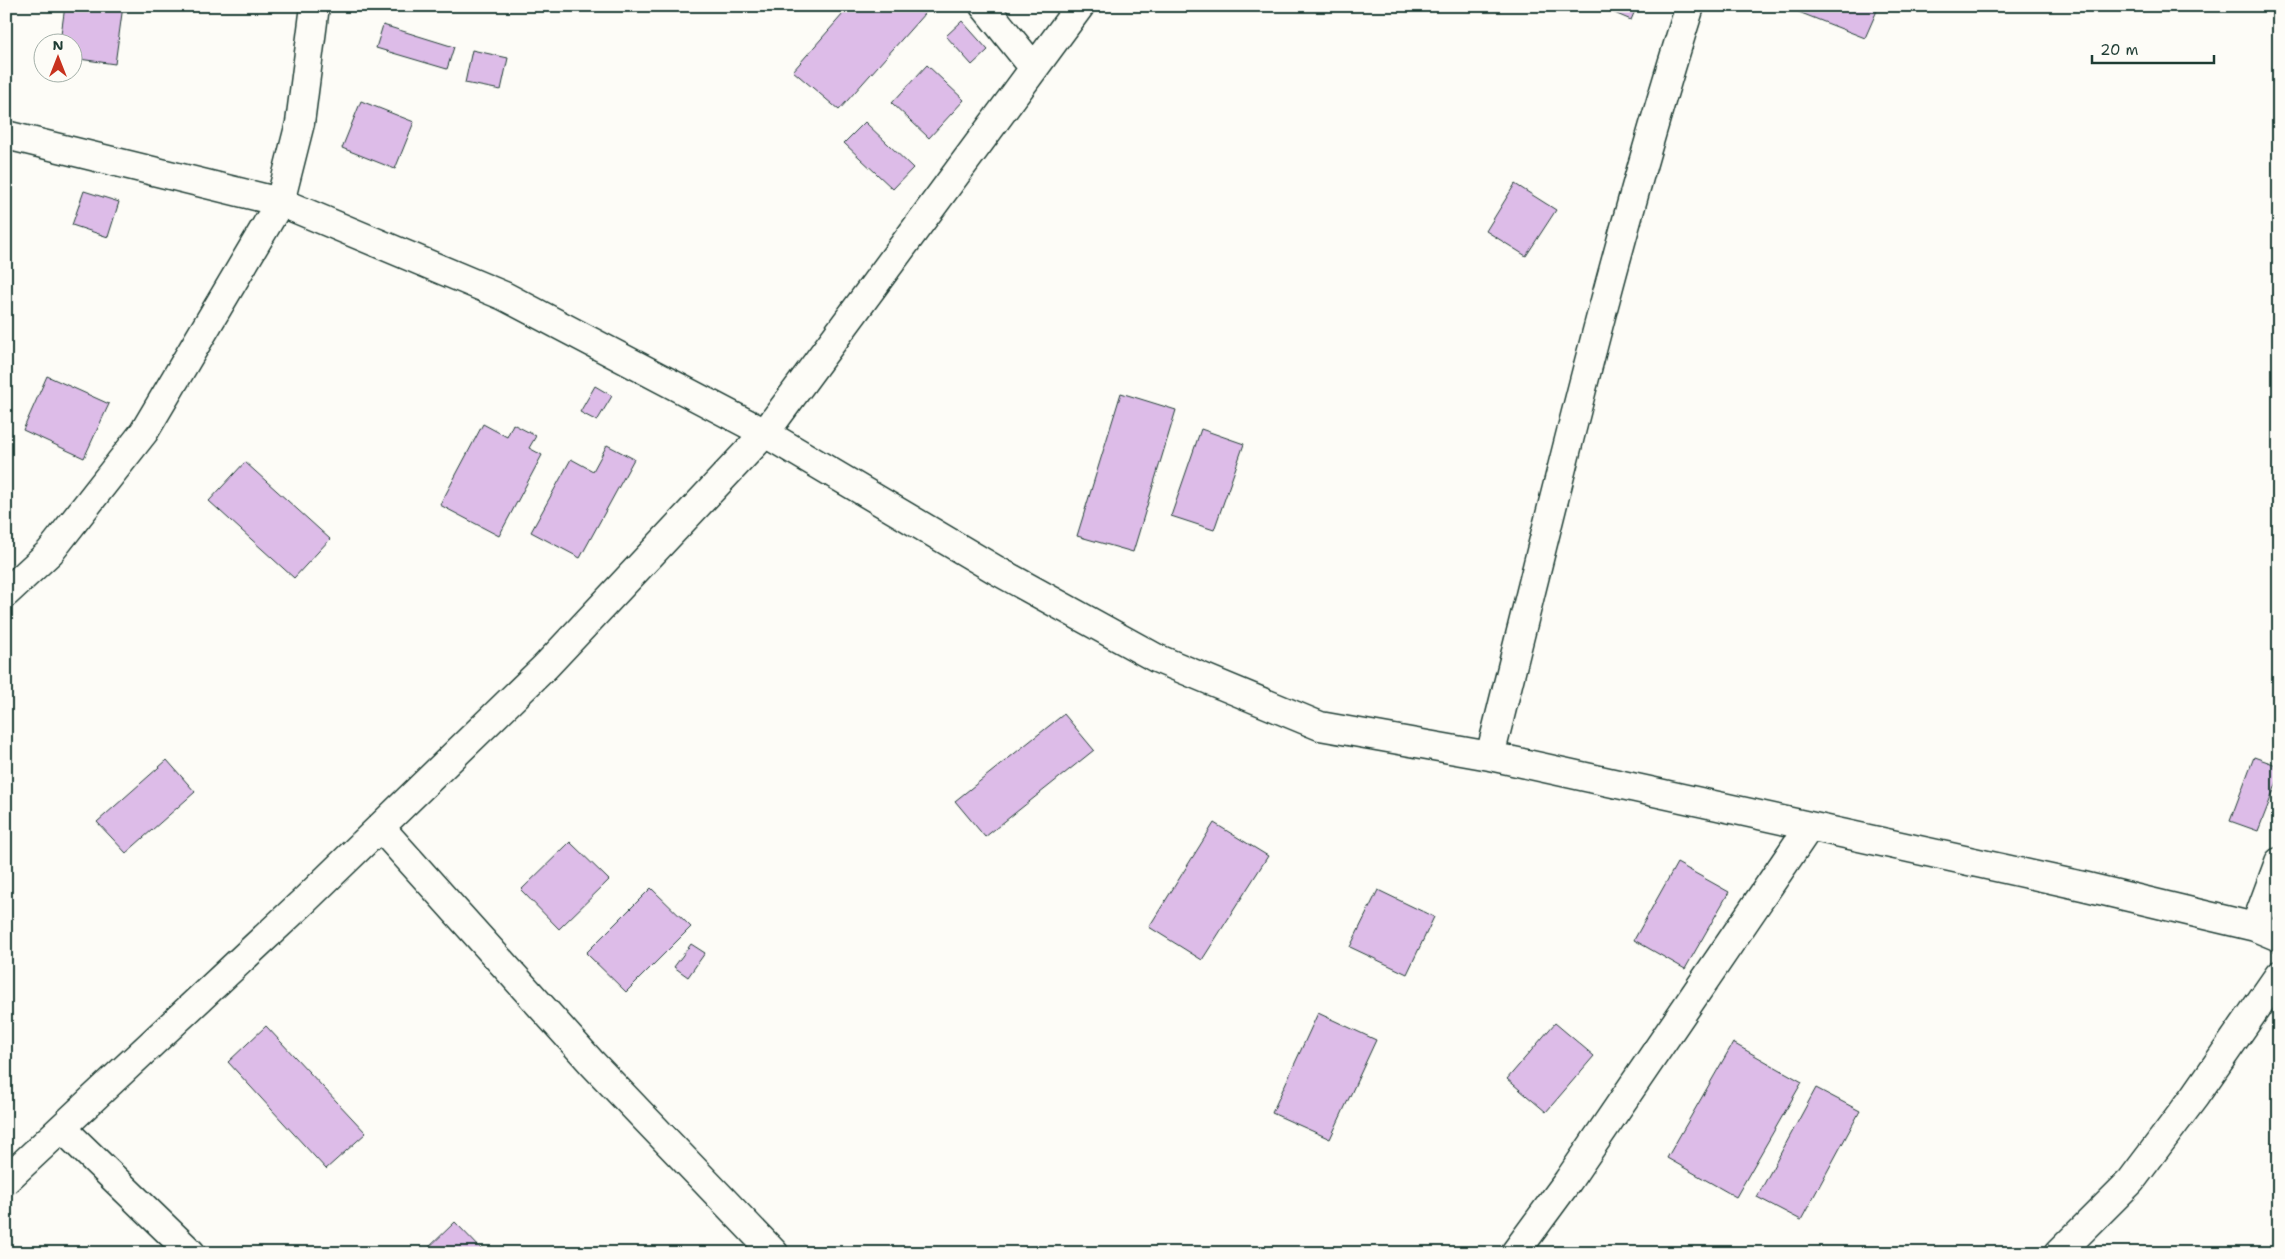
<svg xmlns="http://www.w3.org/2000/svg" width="2285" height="1259" font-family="'Shantell Sans',sans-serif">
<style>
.building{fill:#ddbce8;stroke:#1f3d34}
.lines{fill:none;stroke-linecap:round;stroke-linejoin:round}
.minor-casing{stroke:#1f3d34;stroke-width:31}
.minor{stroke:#fdfcf7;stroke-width:28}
</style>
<rect width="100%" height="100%" fill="#fdfcf7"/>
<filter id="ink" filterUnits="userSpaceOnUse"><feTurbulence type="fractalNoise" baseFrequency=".02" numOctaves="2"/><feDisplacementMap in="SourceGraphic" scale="10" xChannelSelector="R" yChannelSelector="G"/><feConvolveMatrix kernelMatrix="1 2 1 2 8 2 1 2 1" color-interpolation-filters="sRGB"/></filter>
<g filter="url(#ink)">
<path class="building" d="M65,6H123L115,64L72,58V42H60Z
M850,6H917L925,13L839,110L793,71Z
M1598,6H1637L1631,20Z
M1792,6H1879L1865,38L1791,9Z
M962,21L988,50L972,65L946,36Z
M383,25L454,47L447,69L376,48Z
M472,50L508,58L501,90L465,83Z
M927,65L964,100L929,138L892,103Z
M361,101L414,122L395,169L342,148Z
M865,122L913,168L893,189L844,143Z
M1515,184L1556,210L1526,256L1486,231Z
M84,191L119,202L108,237L72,225Z
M47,376L109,404L84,458L23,430Z
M595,386L612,396L597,421L580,412Z
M1121,393L1176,410L1133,552L1077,536Z
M483,424L507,437L513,424L536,436L529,448L542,455L499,536L440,505Z
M1201,429L1244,444L1214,530L1171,516Z
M607,445L634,459L580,558L531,532L571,459L593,471Z
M245,462L330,539L294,578L209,501Z
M1064,714L1094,750L985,837L955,801Z
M2254,757L2279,766V777L2258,831L2230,821Z
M167,760L195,792L126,853L97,822Z
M1214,823L1268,856L1202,960L1149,927Z
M570,842L609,880L559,929L521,890Z
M1677,863L1729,892L1685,969L1634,940Z
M651,888L691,927L626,992L586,953Z
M1378,890L1434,917L1407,974L1350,947Z
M691,944L705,953L688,977L674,967Z
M1318,1013L1376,1040L1330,1139L1272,1113Z
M1555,1023L1594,1056L1546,1112L1507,1079Z
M266,1026L366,1133L326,1169L228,1062Z
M1733,1043L1802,1082L1736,1197L1667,1158Z
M1816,1088L1860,1111L1801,1220L1757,1197Z
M455,1222L485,1253H423Z"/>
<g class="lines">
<defs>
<path id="minor" d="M984,6L1034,68
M6,135L280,202L504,296L765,433L996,570L1156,658L1320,726L1490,756L2083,886L2255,927L2279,937
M6,593L50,552L144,432L280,202L300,123L315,6
M1490,756C1553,505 1612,253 1690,6
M380,827L592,1063L774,1253
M2255,927L2279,862
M62,1128L191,1253
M6,1180L304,901L546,666L765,433L1080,6
M1515,1253L1568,1181L1809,827
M2059,1253L2131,1181L2195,1096L2279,975"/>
</defs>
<use href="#minor" class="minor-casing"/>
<use href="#minor" class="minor"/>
</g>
</g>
<rect width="2285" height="1259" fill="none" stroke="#fdfcf7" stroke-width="25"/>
<rect x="12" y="12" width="2260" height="1234" fill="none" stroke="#1f3d34" stroke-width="2" filter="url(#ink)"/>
<g transform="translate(58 58)"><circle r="24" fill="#fdfcf7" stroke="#a4b0a9"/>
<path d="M0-4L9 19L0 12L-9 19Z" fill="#c8321e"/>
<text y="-8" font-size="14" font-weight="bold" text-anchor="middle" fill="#1f3d34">N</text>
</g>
<path d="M2092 55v8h122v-8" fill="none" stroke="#1f3d34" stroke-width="2.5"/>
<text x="2100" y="55" font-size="15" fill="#1f3d34" stroke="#fdfcf7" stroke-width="4" paint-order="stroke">20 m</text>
</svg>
